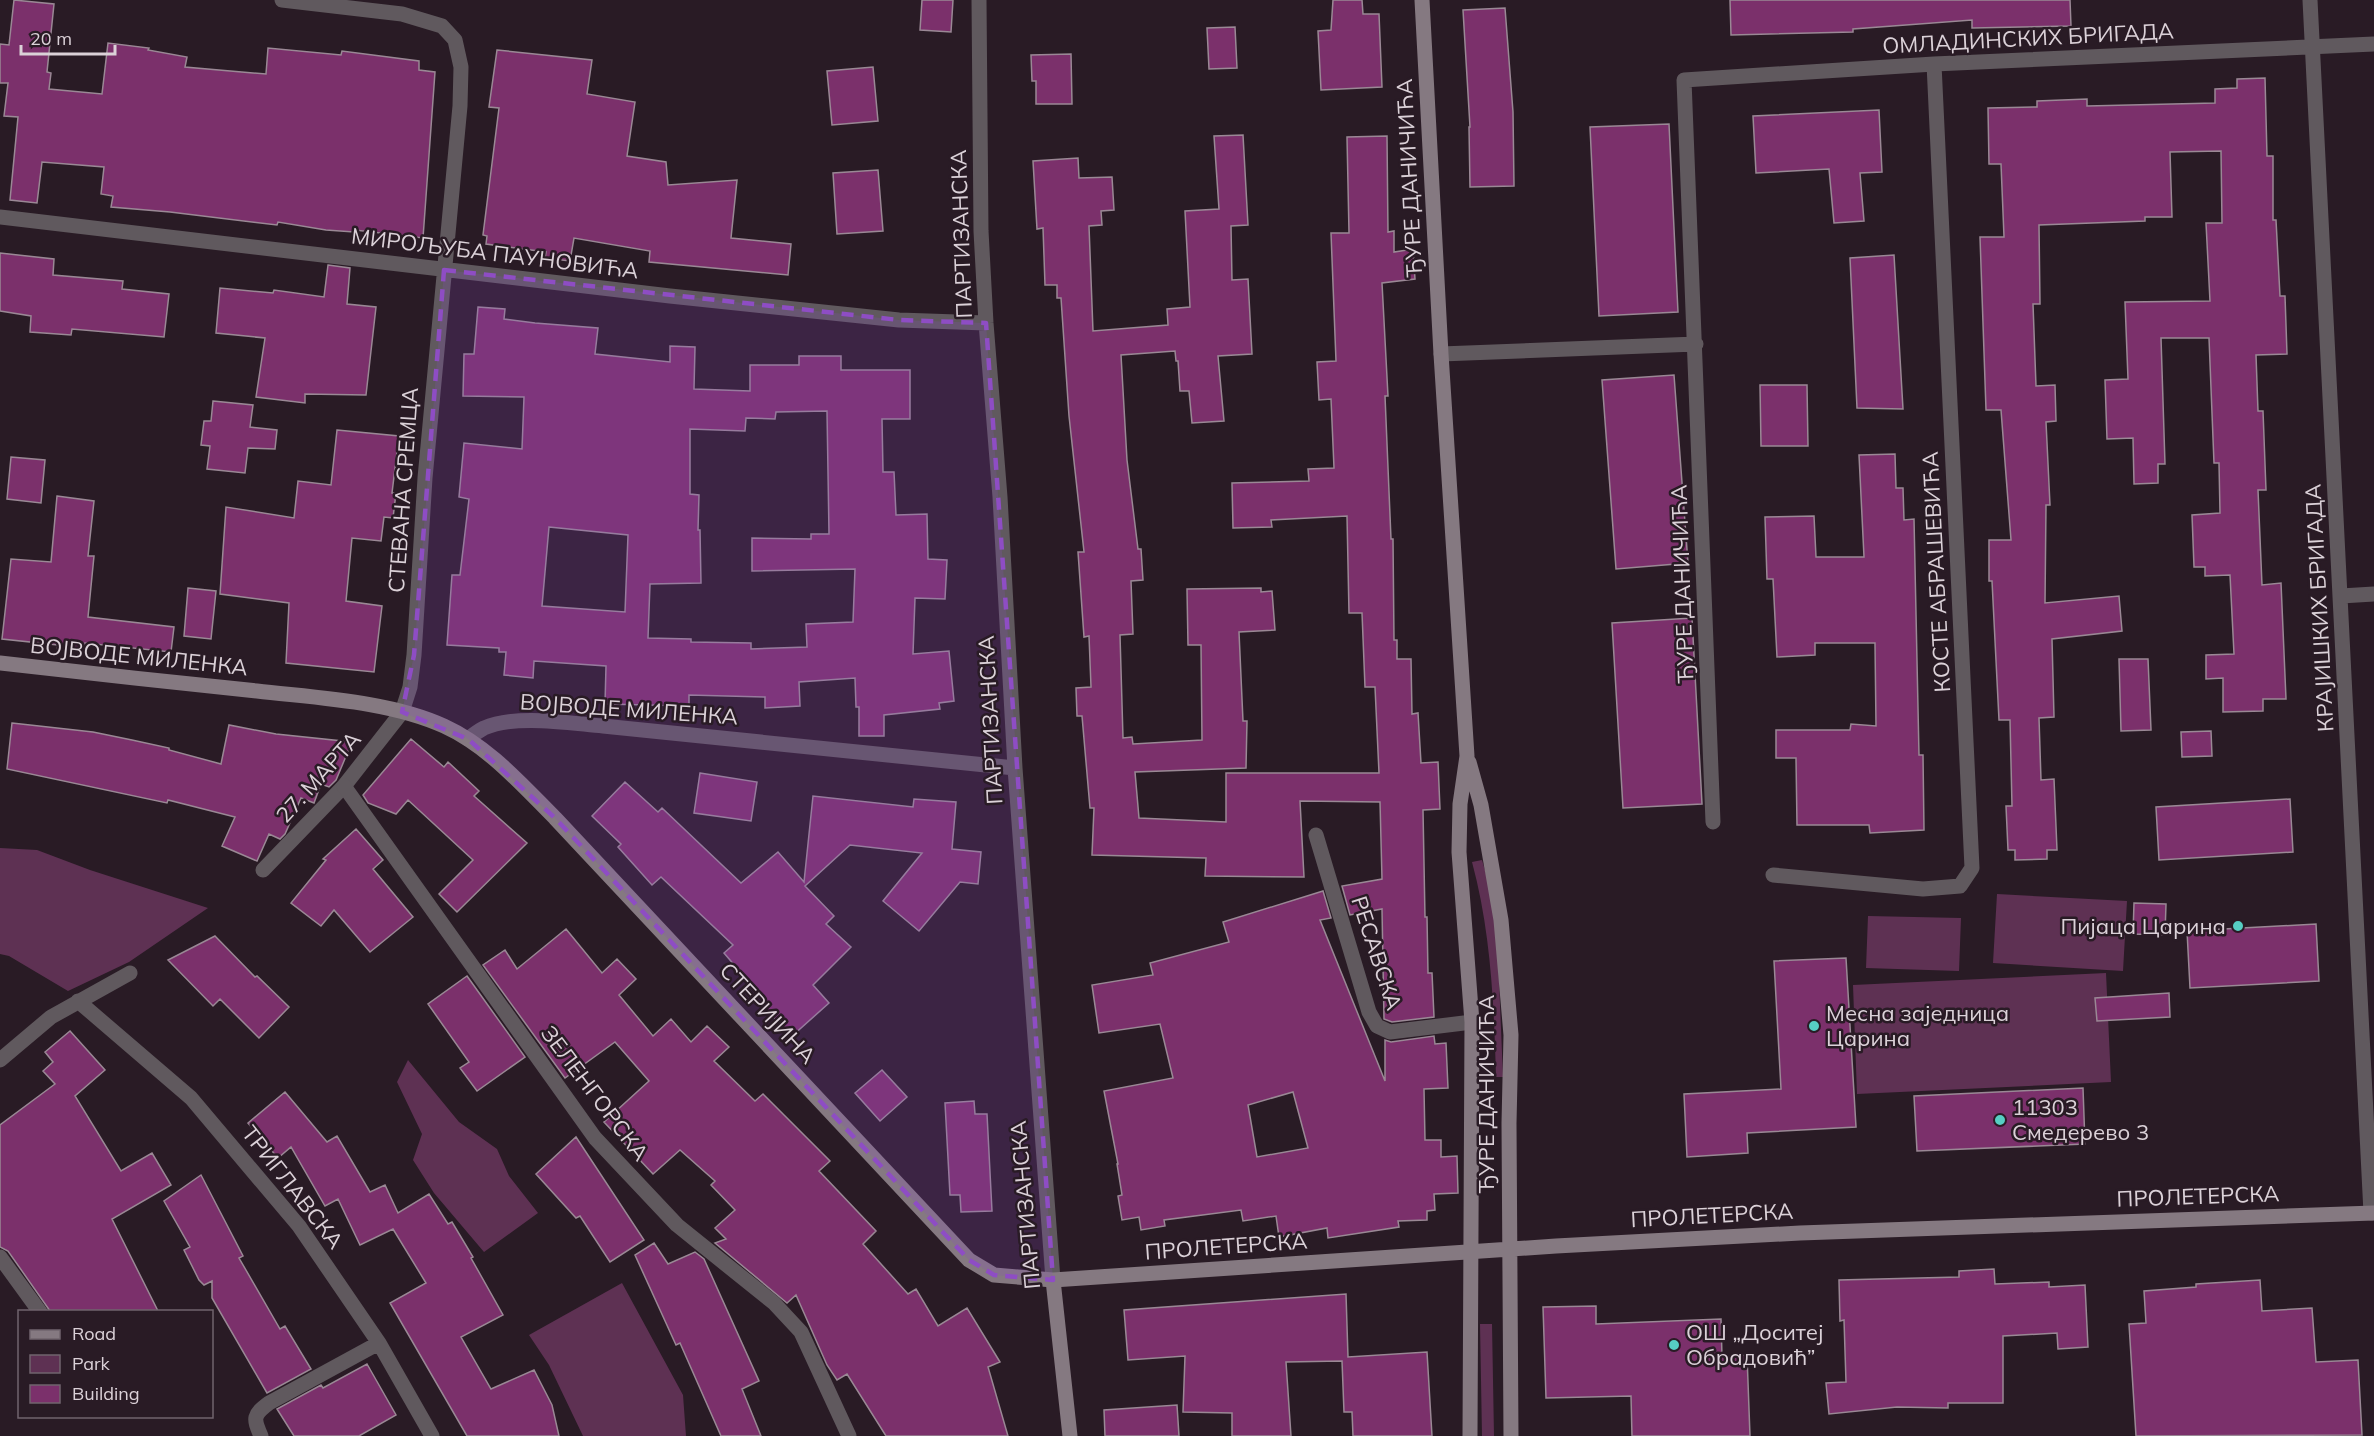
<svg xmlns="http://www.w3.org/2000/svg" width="2374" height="1436" font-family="Mulish,sans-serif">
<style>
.green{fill:#5e3153}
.building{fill:#7b306b;stroke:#9a8895;stroke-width:1.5;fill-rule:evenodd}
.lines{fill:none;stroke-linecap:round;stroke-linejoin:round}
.lane{stroke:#60595e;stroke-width:15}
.street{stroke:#60595e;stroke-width:15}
.secondary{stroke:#857981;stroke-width:15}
.marked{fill:#8e4dc4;fill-opacity:0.2;stroke:#8e4dc4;stroke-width:4.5;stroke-dasharray:12 8;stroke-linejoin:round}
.poi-dot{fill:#56cec3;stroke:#291b25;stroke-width:2}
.labels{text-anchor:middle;stroke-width:5;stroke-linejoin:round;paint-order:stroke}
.street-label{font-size:22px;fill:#dbd1d8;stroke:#291b25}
.poi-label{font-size:22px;fill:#dbd1d8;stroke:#291b25;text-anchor:start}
</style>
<rect width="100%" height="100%" fill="#291b25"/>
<path class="green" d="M0,848L37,850L90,870L208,908L129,962L68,991L9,956L0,954Z
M1482,860L1489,884L1497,931L1503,1077H1496C1494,1005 1491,932 1472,862Z
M1997,894L2127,901L2123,971L1993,963Z
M1868,916L1961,918L1959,971L1866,968Z
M2106,973L2111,1082L1857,1094L1853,985Z
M408,1060L459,1122L497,1149L509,1176L538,1213L484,1252L434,1193L413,1160L422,1134L397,1082Z
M622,1283L683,1395L686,1436H583L549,1365L529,1335Z
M1480,1324H1492L1494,1436H1482Z"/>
<path class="building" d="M14,0L54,4L47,72L51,73L49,89L102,94L108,43L149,48L148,50L187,57L185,67L266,74L268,48L341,55L342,51L419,61V70L435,72L423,238L355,230L354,232L326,230L278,222L277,225L170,212L111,207L113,196L101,194L104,167L42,162L37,203L10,200L18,117L4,116L8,83H0V44L9,45Z
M922,0H953L951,32L920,30Z
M1333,0H1362L1363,14H1379L1382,87L1321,90L1318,31L1331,30Z
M1730,0H2070L2071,26L1972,28V20L1853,29V32L1731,35Z
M1505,8L1513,112L1514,186L1470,187L1469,127H1470L1463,10Z
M1235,27L1237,68L1209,69L1207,28Z
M497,50L592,60L587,94L635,102L627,156L666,162L668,185L737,180L731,238L791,244L788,275L649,262L650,251L574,238L570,261L545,258L546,252L486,244L487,236L483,235L499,108L489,107Z
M1071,54L1072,104H1036V81H1032L1031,55Z
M873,67L878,121L832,125L827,71Z
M2265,78L2267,156H2273V220H2276L2280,296H2285L2287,354L2256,355L2258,411H2263L2266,490H2258L2262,585L2281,583L2286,699H2263V711L2223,712V678L2206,679V655L2234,654L2230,575L2205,576V567H2194L2192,515L2220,513L2219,463H2214L2209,338H2161L2165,464H2158V483L2134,484L2133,438L2107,439L2105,380L2128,379L2125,302L2210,301L2206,223H2222L2221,151L2170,152L2172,217H2145V221L2039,225L2040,304H2033L2036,386L2055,385L2056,421L2046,422L2050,505H2046L2045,603L2119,596L2122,631L2052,639L2054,717L2039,718L2041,780L2054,779L2057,850H2047V859L2015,860V850H2008L2006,806H2012L2010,720H1999L1992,581H1989V540H2011L2001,410H1986L1980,237H2004L2001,164H1989L1988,108L2037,107V101L2087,99V106L2215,103V89L2237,88V79Z
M1879,110L1882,172L1860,173L1864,221L1834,223L1829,169L1756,173L1753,116Z
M1669,124L1678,312L1599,316L1590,127Z
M1243,135L1248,225L1231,226L1232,280L1248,279L1252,354L1218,356L1224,421L1192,423L1189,391H1180L1178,361H1176L1175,351L1121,355L1127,460L1138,549H1141L1143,580L1131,581L1133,634L1120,635L1123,738L1132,737L1133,744L1202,740L1201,645H1188L1187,589L1261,588V592L1272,591L1275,630L1239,632L1243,721H1247L1246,768L1135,772L1139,818L1226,822V773H1379L1375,687H1365L1362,613H1349L1347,516L1271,520L1272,527L1233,528L1232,483L1309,481L1308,469L1334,468L1331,399L1319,400L1317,362L1336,361L1331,233H1349L1347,137L1387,136L1388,232L1394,231V252L1413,249L1415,279L1382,283L1388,396H1385L1391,539H1393L1394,640H1397V659H1411L1412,714L1418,713L1421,763L1438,762L1440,809L1423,810L1425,917H1427L1428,973H1432L1434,1017L1392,1022L1384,1019L1382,909L1350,915L1342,886L1382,879L1380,802L1300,801L1304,877L1205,876L1206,858L1092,855L1094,808H1090L1082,716H1077L1076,688L1091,687L1089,636L1084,637L1078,552H1084L1069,416L1061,298H1057V285H1045L1043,228L1037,229L1033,161L1078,158L1079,178L1112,177L1114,210L1101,211L1102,225L1089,226L1093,331L1168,325L1167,309L1190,307L1185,211L1219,209L1214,136Z
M878,170L883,231L837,234L833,173Z
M0,253L54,259L53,275L123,281L122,289L169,294L164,337L72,329L71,335L30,332L31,316L0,311Z
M1894,255L1903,409L1857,408L1850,258Z
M328,265L350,268L347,304L376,307L366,395L305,394V403L256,397L265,338L216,333L220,288L273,293L274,290L324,297Z
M478,307L505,309L504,319L535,323L598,328L595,354L670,362V346L695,347L694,389L750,391V365H799V356H841V370H910V419H882L883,472H894L896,515L927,514L928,559L947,560L945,599L915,598L913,654L949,651L954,701L939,703L940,709L884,715V736H859V707H856L855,678L799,682L800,706L765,708V697L689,695V706L605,704L606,666L534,661L533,678L504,675L506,652H499V648L447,645L452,575H460L469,499L459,497L464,443L522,449L524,397L463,396L464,354H474ZM827,411L829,534H811V539L752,538V571L855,569L853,622L806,624L807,647L751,649V643L691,642V639L648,638L650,584L701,583L700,530H698L699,495L690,494V429L745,431L746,418L775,419L776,412ZM549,527L628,535L625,612L542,606Z
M1674,375L1688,563L1616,569L1602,380Z
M1760,385H1807L1808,446H1761Z
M213,401L253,405L250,427L277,430L275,449L248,448L245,473L207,469L210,446L201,445L204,421H211Z
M337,430L399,436L392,493H396L393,518L384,517L381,541L352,538L346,601L382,606L374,672L286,663L289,603L220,594L226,507L294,518L298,481L331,485Z
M1895,454L1896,488H1903L1904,520L1914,519L1919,755H1923L1924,830L1870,833L1869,825H1797L1796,758H1776V730H1850L1851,724L1876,726L1875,643H1815V655L1777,657L1773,579H1767L1765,517L1814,516L1816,557H1864L1859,455Z
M11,457L45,460L41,503L7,499Z
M57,496L94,501L88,556H94L88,617L174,627L171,652L85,643V652L57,649L58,645L2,639L11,559L51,562Z
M188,588L216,591L211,639L184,636Z
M1692,618L1702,804L1623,808L1612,623Z
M2119,659H2148L2151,730L2121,731Z
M12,723L93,732L132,740L169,748V750L221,764L229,725L276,734L352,742L336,780L329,787L321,784L314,803L301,798L285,834L280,839L269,834L257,861L222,846L235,817L168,800L167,803L7,769Z
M2211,731L2212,756L2182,757L2181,732Z
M411,739L444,767L448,762L479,791L474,796L527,843L457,912L439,894L473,860L408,800L396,814L368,803L363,795Z
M700,773L757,782L751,821L694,813Z
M625,782L658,812L662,808L741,883L778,852L804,882L813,796L913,807L914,799L956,802L952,849L981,852L978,884L960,882L919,931L883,901L922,853L850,845L805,886L834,916L826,924L851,947L813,985L829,1003L791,1037L763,1005L766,1002L724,953L733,945L661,877L652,885L618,847L621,844L592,816Z
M2290,799L2293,852L2159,860L2156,807Z
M356,829L383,860L373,869L413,917L370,952L334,910L321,926L291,903L326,860L323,859Z
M1323,891L1331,918L1320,920L1385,1081V1040L1391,1042L1434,1036L1435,1044L1446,1043L1448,1088L1424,1089L1425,1140H1441V1157L1457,1156L1458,1193L1434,1194L1435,1210L1427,1211V1220L1398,1221L1399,1227L1328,1238L1327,1228L1279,1237L1276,1216L1243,1221L1241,1210L1164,1220L1165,1226L1141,1230L1139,1217L1122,1220L1118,1196L1122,1195L1117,1164H1118L1104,1091L1173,1078L1160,1024L1099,1033L1092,985L1153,975L1150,963L1229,942L1223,922ZM1293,1092L1308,1148L1257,1157L1248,1105Z
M2134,903L2166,904L2165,935L2133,934Z
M2316,924L2319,981L2190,988L2187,931Z
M566,929L602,973L617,959L636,979L619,995L653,1036L671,1019L691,1042L707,1026L729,1047L714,1061L755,1101L763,1094L830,1161L819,1171L876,1231L863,1244L908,1294L916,1289L938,1326L967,1308L1000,1362L988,1367L1008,1436H886L847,1374L837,1380L827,1365L796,1295L787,1303L715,1243L726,1239L715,1228L735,1210L711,1185L715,1181L680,1150L653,1174L604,1122L649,1081L615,1042L565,1078L483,965L505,950L517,969Z
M215,936L255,977L257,976L289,1007L259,1038L220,999L213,1006L168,960Z
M1846,958L1856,1127L1747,1133L1748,1153L1687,1157L1684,1094L1781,1089L1774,961Z
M467,976L525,1057L477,1091L460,1068L469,1062L428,1004Z
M2169,993L2170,1017L2097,1021L2095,998Z
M70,1031L105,1070L75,1096L121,1171L152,1153L171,1185L112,1219L158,1311H50L8,1251L0,1247V1125L55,1084L43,1071L53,1062L45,1052Z
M882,1070L907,1097L880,1121L855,1093Z
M2083,1088L2085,1144L1917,1151L1914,1096Z
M285,1092L327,1142L337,1136L370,1192L385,1185L398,1213L429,1194L448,1224L452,1222L473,1257L471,1258L503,1315L461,1337L491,1389L534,1370L552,1405L559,1436H467L390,1303L426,1283L393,1229L360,1245L338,1199L325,1206L291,1147L278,1158L248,1123Z
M974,1101L975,1114H987L992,1211L961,1212L960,1195H950L945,1103Z
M576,1137L644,1240L610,1262L580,1216L576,1218L536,1174Z
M201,1175L243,1256L239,1258L280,1329L285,1326L311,1369L267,1393L212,1298V1281L204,1285L199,1280L184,1250L190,1247L164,1201Z
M654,1243L668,1264L695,1252L704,1259L759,1381L742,1389L761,1436H721L680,1343L676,1345L635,1255Z
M1994,1269L1995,1284L2049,1282V1287L2085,1285L2088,1347L2058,1349L2057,1333L2003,1336V1403H1948V1408L1897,1407L1829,1414L1826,1383L1846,1382L1844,1320L1840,1321L1839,1280L1959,1277V1271Z
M2260,1280L2262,1311L2312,1308L2316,1362L2358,1360L2362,1435L2136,1436L2129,1324L2146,1323L2144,1291L2196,1287V1284Z
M1346,1294L1348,1357L1427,1352L1432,1436H1353L1352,1412H1344L1342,1361L1286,1362L1291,1436H1232V1413L1183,1412L1185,1356L1128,1360L1124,1310Z
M1596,1306V1324L1721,1319L1722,1357L1747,1355L1750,1436H1632L1631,1396L1546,1398L1543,1307Z
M367,1364L396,1415L359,1436H294L277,1409L321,1385L323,1388Z
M1177,1405L1179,1436H1105L1104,1410Z"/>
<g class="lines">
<path class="lane" d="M263,870L344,786L402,712"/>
<path class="street" d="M282,0L402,14L442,26L455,40L461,67L460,106L425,478L414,655L410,687L402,712
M979,0L981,231L986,323L1000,497L1015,768L1053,1280
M2310,0L2371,1213
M0,217L670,296L899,320L986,323
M1441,354L1696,344
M2341,596L2374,594
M468,739C473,735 478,731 484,728C516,714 568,723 603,726L1015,768
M344,786L595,1138L677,1225L774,1303L801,1332L849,1436
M1713,822L1684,80L1934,64L2374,44
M1316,835L1369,1012L1377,1026L1390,1032L1472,1022
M1773,875L1923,889L1960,886L1972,868L1934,64
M78,1001L191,1098L299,1226L379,1343L432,1436
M0,1060L51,1017L130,973
M0,1257L40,1312
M261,1436C253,1418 253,1415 269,1403L379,1343"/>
<path class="secondary" d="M1422,0L1441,354L1467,756L1460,804L1459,852L1472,1022L1470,1436
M0,663C86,673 171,682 257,691C317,698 389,701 444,726C488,746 521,784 555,818L969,1260L994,1275L1053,1280L1556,1246L1800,1233L2374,1213
M1469,762L1481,805L1501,920L1511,1035L1509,1123L1511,1436
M1053,1280L1070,1436"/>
</g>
<path class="marked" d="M444,270L899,320L986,323L1053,1280L994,1275L969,1260L555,818L468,739L402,712L414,655Z"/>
<g class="poi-dot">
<circle cx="2238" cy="926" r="6"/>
<circle cx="1814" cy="1026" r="6"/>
<circle cx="2000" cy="1120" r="6"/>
<circle cx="1674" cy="1345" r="6"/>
</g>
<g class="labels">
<g class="street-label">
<text transform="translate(2028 38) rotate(-3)" y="8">ОМЛАДИНСКИХ БРИГАДА</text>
<text transform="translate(1409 178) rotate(-93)" y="8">ЂУРЕ ДАНИЧИЋА</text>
<text transform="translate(961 234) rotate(-92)" y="8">ПАРТИЗАНСКА</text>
<text transform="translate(495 253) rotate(7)" y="8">МИРОЉУБА ПАУНОВИЋА</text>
<text transform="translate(403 490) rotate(-86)" y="8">СТЕВАНА СРЕМЦА</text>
<text transform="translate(1936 572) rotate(-93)" y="8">КОСТЕ АБРАШЕВИЋА</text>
<text transform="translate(1682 584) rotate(-92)" y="8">ЂУРЕ ДАНИЧИЋА</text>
<text transform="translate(2319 608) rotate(-93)" y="8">КРАЈИШКИХ БРИГАДА</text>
<text transform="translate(139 656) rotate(6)" y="8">ВОЈВОДЕ МИЛЕНКА</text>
<text transform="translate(629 709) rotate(4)" y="8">ВОЈВОДЕ МИЛЕНКА</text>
<text transform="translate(990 720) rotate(-93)" y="8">ПАРТИЗАНСКА</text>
<text transform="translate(318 777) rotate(-48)" y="8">27. МАРТА</text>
<text transform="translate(1377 953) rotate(72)" y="8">РЕСАВСКА</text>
<text transform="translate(768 1013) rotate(47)" y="8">СТЕРИЈИНА</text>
<text transform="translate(595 1093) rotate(53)" y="8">ЗЕЛЕНГОРСКА</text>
<text transform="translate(1486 1094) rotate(-90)" y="8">ЂУРЕ ДАНИЧИЋА</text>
<text transform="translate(293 1187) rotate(52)" y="8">ТРИГЛАВСКА</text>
<text transform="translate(2198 1196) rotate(-2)" y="8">ПРОЛЕТЕРСКА</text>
<text transform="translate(1025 1205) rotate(-95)" y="8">ПАРТИЗАНСКА</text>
<text transform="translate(1712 1215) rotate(-3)" y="8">ПРОЛЕТЕРСКА</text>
<text transform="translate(1226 1246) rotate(-4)" y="8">ПРОЛЕТЕРСКА</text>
</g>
<g class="poi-label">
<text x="2226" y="934" text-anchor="end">Пијаца Царина</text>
<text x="1826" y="1021">Месна заједница<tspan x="1826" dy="25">Царина</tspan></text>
<text x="2012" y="1115">11303<tspan x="2012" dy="25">Смедерево 3</tspan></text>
<text x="1686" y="1340">ОШ „Доситеј<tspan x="1686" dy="25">Обрадовић”</tspan></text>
</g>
</g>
<rect x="18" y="1310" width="195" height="108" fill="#291b25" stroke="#70646d" stroke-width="1.5"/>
<rect x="30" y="1330" width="30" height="9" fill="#857981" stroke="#70646d" stroke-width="1.5"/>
<text x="72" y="1340" font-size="18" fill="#dbd1d8">Road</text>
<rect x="30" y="1355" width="30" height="18" fill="#5e3153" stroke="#70646d" stroke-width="1.5"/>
<text x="72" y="1370" font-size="18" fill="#dbd1d8">Park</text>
<rect x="30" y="1385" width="30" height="18" fill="#7b306b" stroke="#70646d" stroke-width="1.5"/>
<text x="72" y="1400" font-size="18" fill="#dbd1d8">Building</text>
<path d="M21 45v9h94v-9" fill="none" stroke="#dbd1d8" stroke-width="3"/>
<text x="30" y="45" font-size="18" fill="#dbd1d8" stroke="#291b25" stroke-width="4.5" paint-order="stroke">20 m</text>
</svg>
